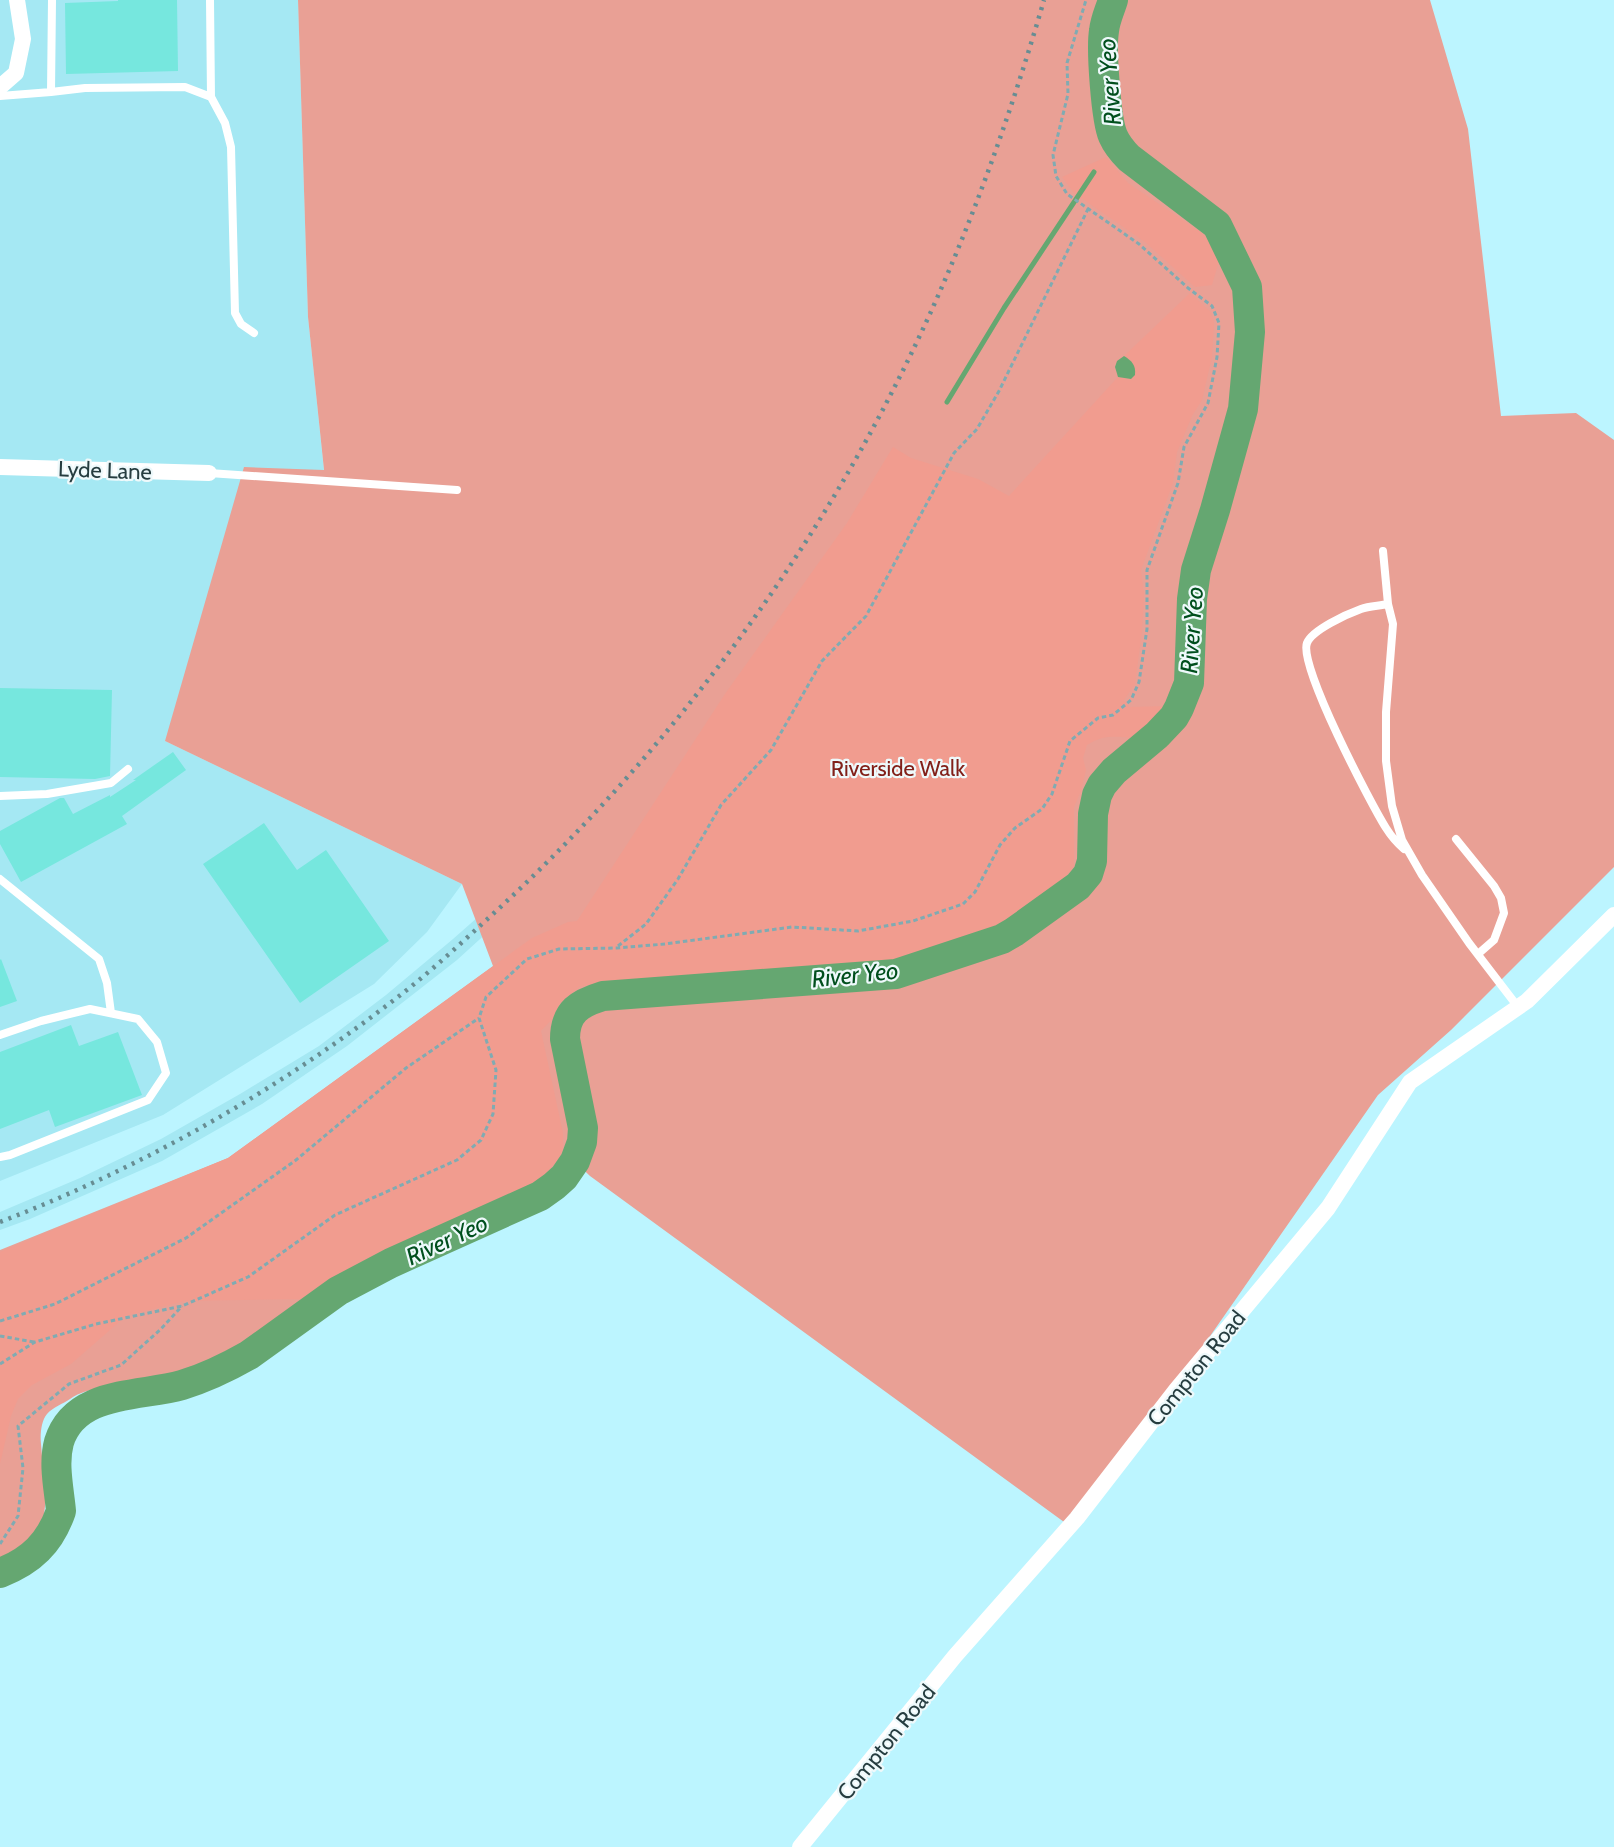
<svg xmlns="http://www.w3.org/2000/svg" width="1614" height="1847" font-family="Cabin,sans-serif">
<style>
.built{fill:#a5e8f3}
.green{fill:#e9a095}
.forest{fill:#f19c8f}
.water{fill:#65a771}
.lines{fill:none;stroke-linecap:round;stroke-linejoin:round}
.stream{stroke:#65a771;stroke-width:5}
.river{stroke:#65a771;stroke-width:30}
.building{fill:#76e7de}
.path{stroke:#80abb2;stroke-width:3;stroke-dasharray:4.5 3;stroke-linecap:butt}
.lane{stroke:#fff;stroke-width:8}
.street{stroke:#fff;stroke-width:16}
.rail{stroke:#678d93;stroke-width:4.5;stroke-dasharray:3 6;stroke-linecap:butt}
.labels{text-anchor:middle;stroke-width:4.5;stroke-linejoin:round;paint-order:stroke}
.street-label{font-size:22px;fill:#263d40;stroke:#eef9fb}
.park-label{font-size:22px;fill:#822019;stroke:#eef9fb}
.water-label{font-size:24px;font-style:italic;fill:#004f1d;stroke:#eef9fb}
</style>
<rect width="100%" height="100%" fill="#bcf5ff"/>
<path class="built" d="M0,0H298L308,317L324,471L165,741L462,884L427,932L374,984L163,1115L0,1181Z
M559,867L457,960L347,1046L262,1104L162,1161L30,1219L0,1230V1212L80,1178L161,1139L240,1094L319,1046L386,995L453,939L513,886Z"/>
<path class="green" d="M298,0H1430L1468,129L1501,416L1576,413L1614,440V867L1451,1030L1378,1095L1075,1530L590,1176L564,1151C544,1193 477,1213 436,1230C406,1243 374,1256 346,1273C295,1302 252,1347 197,1369C177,1377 157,1382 136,1385C114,1388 88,1386 70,1399C63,1404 53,1407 47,1414C41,1421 40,1435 41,1444C45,1499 59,1534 0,1565V1250L228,1158L493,966L462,884L165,741L244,467L324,470L308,317Z"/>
<path class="forest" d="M1106,157L1128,183L1202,233L1221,254L1212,285L1195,287L1145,242L1074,193L1062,177Z
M1190,293L1211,312L1214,323L1212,357L1202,400L1192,416L1177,452L1173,483L1141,570L1144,594L1142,631L1135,684L1124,700L1129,707L1168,706L1150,729L1136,738C1115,737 1105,734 1087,745L1083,758L1086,770L1081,791L1074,807V866L1057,888L1045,892L1008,921L980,934L960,939L895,966L872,968L861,965L847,970L827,966L813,971L781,969L676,978L632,987L612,980L579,987L560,1003L554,1017L541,1031L563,1133V1150L557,1161L541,1179L460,1221L362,1262L301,1299L185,1301L126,1316L71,1364L32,1385L18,1399L11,1416L0,1464V1252L228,1158L532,938L568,922L577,921L725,694L847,523L893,447L911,458L978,479L1009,496L1118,377L1130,379L1131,360L1124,356Z"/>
<path class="water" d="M1124,356C1132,361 1136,365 1135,375L1131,379L1118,377L1115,367L1117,361Z"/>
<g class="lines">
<path class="stream" d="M947,402L1004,308L1094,172"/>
<path class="river" d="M0,1573C31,1561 50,1543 61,1511C59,1489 53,1464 59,1442C75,1390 140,1397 182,1385C205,1378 228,1367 249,1355L338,1291L391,1263L540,1196L554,1186L564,1177L575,1161L582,1142L583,1128L565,1039C565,1011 580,1003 603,996L896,974L1002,939L1014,932L1078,886L1088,874L1092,861L1093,814L1097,795L1102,785L1114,771L1157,735L1174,717L1179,708L1189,683L1192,599L1196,570L1215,510L1243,409L1250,332L1247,287L1217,225L1129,158C1123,152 1117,145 1113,136C1106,120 1101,49 1104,31C1105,20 1110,10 1113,0"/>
</g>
<path class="building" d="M118,0H177L178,71L66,74L65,3L118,1Z
M0,688L112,690L110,776L95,779L0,777Z
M173,752L186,770L122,816L127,824L21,882L0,844V831L60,798H64L73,814L110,795V797L136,780H133Z
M264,823L297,870L326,850L389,941L300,1003L203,864Z
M1,959L17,1001L0,1007V960Z
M71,1025L79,1046L118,1032L142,1095L55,1127L49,1110L0,1129V1052Z"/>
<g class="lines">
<path class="path" d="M618,946L646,924L678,879L721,805L771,750L822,661L866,616L954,453L977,429L999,391L1088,209
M0,1321L55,1304L186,1238L296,1160L406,1068L479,1018
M0,1336L34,1342
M0,1364L35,1342L96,1324L182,1306L248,1277L335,1215L457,1160L481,1140L493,1114L496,1070L479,1018L486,997L527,959L559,949L617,948L665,944L792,927L858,931L913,921L963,904L975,892L1000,845L1015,828L1042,809L1052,794L1070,741L1098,718L1113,715L1131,700L1139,682L1147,629V570L1178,483L1184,447L1208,403L1217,357L1219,323L1212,306L1188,288L1139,244L1067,194L1056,176L1053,155L1068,94L1067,63L1086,0
M0,1544L18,1516L23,1468L18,1426L69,1384L121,1365L160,1330L182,1306"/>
<path class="lane" d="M210,0L211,97
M51,92L85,88L185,87L211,97L225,123L231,147L235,313L241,324L254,333
M0,96L51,92L52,0
M209,473L457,490
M1383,551L1388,604L1393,624L1386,712V761L1392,806L1402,840L1422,875L1469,943L1518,1007
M1388,604C1379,606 1369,606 1361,609C1347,614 1312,630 1307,643C1298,665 1371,804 1386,828C1391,836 1397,843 1404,849
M0,796L47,794L111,783L128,769
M1456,839L1494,886L1501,898L1504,913L1494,940L1478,954
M0,879L99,959L107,983L111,1013
M0,1035L41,1021L90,1009L138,1019L157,1042L166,1073L148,1100L10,1155L0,1157"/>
<path class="street" d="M0,87L16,73L23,39L17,0
M0,467L209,473
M800,1847L955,1656L1077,1518L1176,1390L1328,1208L1410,1082L1527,1001L1614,915"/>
<path class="rail" d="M0,1222C138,1169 268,1096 386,1006C424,978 459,945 494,913C654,766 794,584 893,390C957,266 1005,134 1044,0"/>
</g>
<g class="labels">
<g class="street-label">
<text transform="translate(105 470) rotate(2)" y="8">Lyde Lane</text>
<text transform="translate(1196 1368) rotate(-51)" y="8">Compton Road</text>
<text transform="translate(886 1742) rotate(-51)" y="8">Compton Road</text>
</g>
<g class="park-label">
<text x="898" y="776">Riverside Walk</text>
</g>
<g class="water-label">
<text transform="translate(1110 82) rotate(-94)" y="8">River Yeo</text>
<text transform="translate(1192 630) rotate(-86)" y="8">River Yeo</text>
<text transform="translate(855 975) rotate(-6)" y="8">River Yeo</text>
<text transform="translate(447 1240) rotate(-25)" y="8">River Yeo</text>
</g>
</g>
</svg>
